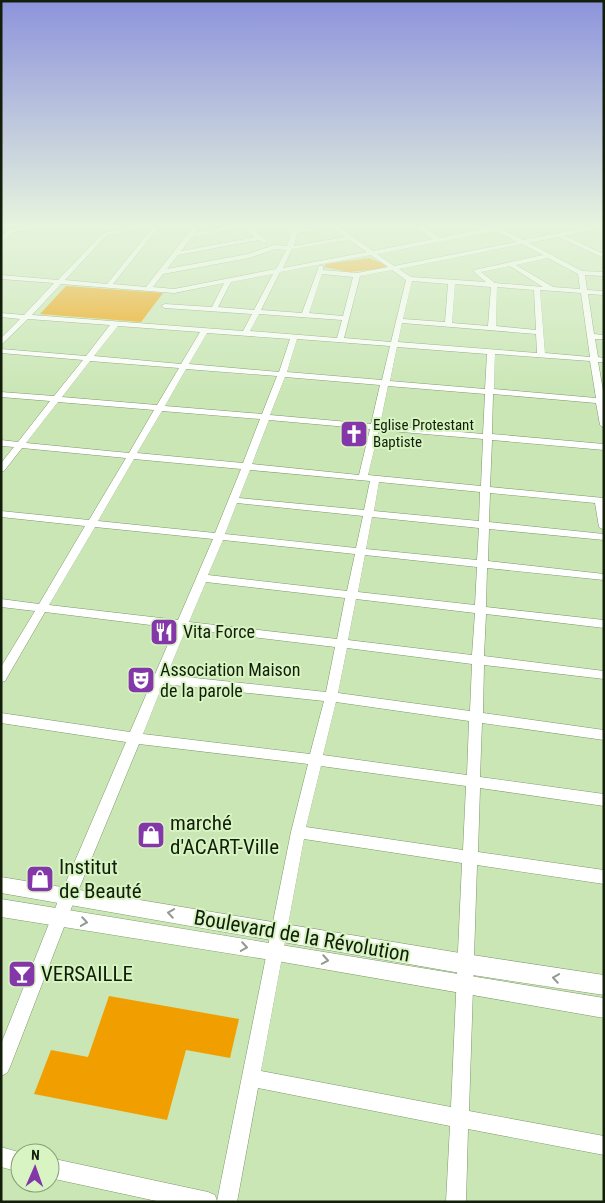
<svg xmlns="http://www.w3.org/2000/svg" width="605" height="1203" font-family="'Roboto Condensed',sans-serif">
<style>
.green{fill:#f19f00}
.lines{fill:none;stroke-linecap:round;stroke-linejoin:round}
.minor-casing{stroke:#7e986a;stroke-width:1}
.major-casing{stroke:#7e986a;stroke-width:1}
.minor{fill:#fff;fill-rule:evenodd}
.major{fill:#fff;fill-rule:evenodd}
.oneway{stroke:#949991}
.labels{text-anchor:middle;stroke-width:4;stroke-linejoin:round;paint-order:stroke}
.far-poi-label{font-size:15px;fill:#121d0a;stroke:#d7f4c2;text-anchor:start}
.poi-label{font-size:18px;fill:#121d0a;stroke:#d7f4c2;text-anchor:start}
.near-poi-label{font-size:21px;fill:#121d0a;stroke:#d7f4c2;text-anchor:start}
.near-street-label{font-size:21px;fill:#121d0a;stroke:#d7f4c2}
</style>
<rect width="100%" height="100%" fill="#cae6b5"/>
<path class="green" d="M369,258L388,265L386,268L350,272L323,267L326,266L325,264Z
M66,286L163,293L141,322L40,314Z
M109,996L239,1019L230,1058L186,1050L167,1120L34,1094L51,1050L88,1057Z"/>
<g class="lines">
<defs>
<path id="minor" d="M23,227H39L13,232L1,242V237L9,230Z
M133,227H149L107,235L65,280L107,284L153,227H159L113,284L146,287L193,227H199L195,233L226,227H242L192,237L181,251L255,237L244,227H251L267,241L264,243L259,240L178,255L167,269L248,254L274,245L287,246L291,233L283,227H291L295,230L329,227L297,233L294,246L345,237L332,227H339L373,251L433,239L415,227H423L440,238L492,227H509L502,229L523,240L590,227H604L565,236L604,254V258L558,237L529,243L582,271L604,272V276L585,275L587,290L604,291V295L588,294L594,334L604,335V339H595L598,357L604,358V362H598L604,396V428L600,425L596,403L493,394L492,434L604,444V450L492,440L490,487L604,498V530L599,527L595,503L490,493L489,522L604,534V540L489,529L488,561L604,574V580L487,568L486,607L604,620V628L486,614L484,656L604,671V679L484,665L483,713L604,730V740L482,723L480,777L604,794V806L480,788L478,852L604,870V884L477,865L469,1111L604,1136V1155L468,1129L466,1202H446L450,1126L258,1088L237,1202H161L50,1178V1158L208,1192L215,1195L217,1201L291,832L308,764L139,744L76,896L10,1067L7,1073L1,1076V1044L60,896L126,742L1,723V713L130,732L175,628L45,612L5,681L1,682V667L35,611L1,607V599L39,604L85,526L1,517V511L89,520L126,458L22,448L4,471L1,472V463L14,447L1,446V440L18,442L50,401L1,397V392L54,396L83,360L1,353V349L86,356L110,325L28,319L1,345V338L20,319L1,317V313L24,315L54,283L1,279V275L58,280L103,233ZM496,231L517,242L394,266L377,254ZM349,240L367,252L283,268L292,249ZM522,244L543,255L474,270V272L486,282L411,277L399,269ZM275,249L286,250L276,269L174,289L153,287L163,274L249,258ZM371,255L388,267L357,273L323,270V266H319L302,313L261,310L280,272ZM548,258L578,274L580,289L553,287L516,265ZM510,266L543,287L495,283L481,272ZM392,270L406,280L391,342L344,338L360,276ZM273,274L254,310L218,307L231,282ZM322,274L353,277L343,316L309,313ZM412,281L448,284L445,322L403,319ZM224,283L212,307L165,304L161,306L165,308L252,314L243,331L32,315L61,284L174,293ZM455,284L491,287L488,326L452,323ZM497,287L534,290L536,330L496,326ZM540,290L581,293L590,357L545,353ZM259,314L342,320L337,338L250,331ZM402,323L536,334L537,353L398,342ZM118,326L200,332L181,364L94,356ZM207,333L290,339L279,372L189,364ZM297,339L390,346L382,380L287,372ZM397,347L487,354L485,389L390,381ZM495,354L590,361L596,398L494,389ZM90,361L179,368L157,405L62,397ZM186,369L277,376L262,414L165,406ZM285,377L380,385L371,424L270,415ZM388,386L485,394L483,434L380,425ZM58,402L154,410L129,453L26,443ZM162,411L260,419L243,463L137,453ZM269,420L370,429L359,475L252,464ZM379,430L483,439L481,486L368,475ZM134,459L241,469L215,533L98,521ZM250,470L370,481L364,510L239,498ZM379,482L480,492L479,521L374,511ZM237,503L363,516L356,548L225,534ZM372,517L479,528L477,560L366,549ZM95,527L213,539L178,620L49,605ZM223,540L355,554L347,591L208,575ZM365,555L477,567L475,605L358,592ZM206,582L345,598L337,639L189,622ZM356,599L475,613L472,655L348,640ZM186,629L335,647L326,692L167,675ZM347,648L472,664L470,711L338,693ZM163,684L324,701L310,754L143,734ZM336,702L469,721L467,775L323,755ZM321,766L466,786L463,850L306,827ZM304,839L462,863L451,1107L261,1071Z
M1,1147L22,1153H20V1172L1,1167Z"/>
<path id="major" d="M1,877L466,954L604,975V995L466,974L1,893Z
M1,899L604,998V1018L277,961L1,917Z"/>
</defs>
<use href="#minor" class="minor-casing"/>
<use href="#major" class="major-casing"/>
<use href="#minor" class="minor"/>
<use href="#major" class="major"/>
</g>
<defs><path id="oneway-chevron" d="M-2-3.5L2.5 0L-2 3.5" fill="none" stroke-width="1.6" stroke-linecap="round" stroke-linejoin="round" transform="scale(1.25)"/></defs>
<g class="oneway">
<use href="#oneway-chevron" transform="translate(171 913) rotate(-171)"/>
<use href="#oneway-chevron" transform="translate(84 922) rotate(9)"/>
<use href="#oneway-chevron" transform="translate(244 947) rotate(9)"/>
<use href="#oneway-chevron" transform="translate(325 960) rotate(10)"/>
<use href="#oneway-chevron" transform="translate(556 978) rotate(-171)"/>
</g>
<linearGradient id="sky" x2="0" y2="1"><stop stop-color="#8d93dc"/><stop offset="0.57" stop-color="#e7f4de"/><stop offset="1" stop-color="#e7f4de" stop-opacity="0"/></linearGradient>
<rect width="605" height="396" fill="url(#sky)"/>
<defs>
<symbol id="church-square" viewBox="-11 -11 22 22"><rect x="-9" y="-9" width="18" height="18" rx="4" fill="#8337a8" stroke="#d7f4c2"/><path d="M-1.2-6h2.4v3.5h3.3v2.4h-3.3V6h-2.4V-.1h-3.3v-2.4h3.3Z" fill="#fff"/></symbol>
<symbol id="restaurant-square" viewBox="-11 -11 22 22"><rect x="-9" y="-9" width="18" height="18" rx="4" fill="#8337a8" stroke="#d7f4c2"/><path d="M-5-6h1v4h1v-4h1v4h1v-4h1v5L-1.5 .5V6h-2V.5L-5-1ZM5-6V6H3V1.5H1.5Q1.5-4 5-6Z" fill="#fff"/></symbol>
<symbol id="theatre-square" viewBox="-11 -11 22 22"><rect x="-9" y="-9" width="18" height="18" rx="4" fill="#8337a8" stroke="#d7f4c2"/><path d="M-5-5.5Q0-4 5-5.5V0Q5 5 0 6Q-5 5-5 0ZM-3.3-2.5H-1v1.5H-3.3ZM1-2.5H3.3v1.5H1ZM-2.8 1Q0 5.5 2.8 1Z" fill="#fff"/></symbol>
<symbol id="shop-square" viewBox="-11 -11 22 22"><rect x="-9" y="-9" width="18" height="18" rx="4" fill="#8337a8" stroke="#d7f4c2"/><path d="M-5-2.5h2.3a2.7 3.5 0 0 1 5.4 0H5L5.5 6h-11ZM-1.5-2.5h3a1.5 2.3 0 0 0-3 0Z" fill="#fff"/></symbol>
<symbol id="bar-square" viewBox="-11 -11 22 22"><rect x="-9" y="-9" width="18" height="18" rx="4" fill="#8337a8" stroke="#d7f4c2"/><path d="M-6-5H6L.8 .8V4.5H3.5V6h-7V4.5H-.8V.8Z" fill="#fff"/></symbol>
</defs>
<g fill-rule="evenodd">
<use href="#church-square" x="338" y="418" width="32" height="32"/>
<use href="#restaurant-square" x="148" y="616" width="32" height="32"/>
<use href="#theatre-square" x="125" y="664" width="32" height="32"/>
<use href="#shop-square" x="135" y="819" width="32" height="32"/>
<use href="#shop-square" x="24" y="863" width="32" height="32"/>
<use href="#bar-square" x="6" y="958" width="32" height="32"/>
</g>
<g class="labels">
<g class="far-poi-label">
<text x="373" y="430">Eglise Protestant<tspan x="373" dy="17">Baptiste</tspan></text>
</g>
<g class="poi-label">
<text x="183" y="638">Vita Force</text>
<text x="160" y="676">Association Maison<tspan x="160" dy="21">de la parole</tspan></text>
</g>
<g class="near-poi-label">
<text x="170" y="830">marché<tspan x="170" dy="24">d'ACART-Ville</tspan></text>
<text x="59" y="874">Institut<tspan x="59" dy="24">de Beauté</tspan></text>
<text x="41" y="981">VERSAILLE</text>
</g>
<g class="near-street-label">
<text transform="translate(302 936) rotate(10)" y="7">Boulevard de la Révolution</text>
</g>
</g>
<rect width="605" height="1203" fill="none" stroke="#121d0a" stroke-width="5"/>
<g transform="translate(35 1168) rotate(2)"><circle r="24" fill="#d7f4c2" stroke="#889e78"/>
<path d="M0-4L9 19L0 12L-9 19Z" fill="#8337a8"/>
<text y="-8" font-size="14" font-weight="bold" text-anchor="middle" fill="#121d0a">N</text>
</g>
</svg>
